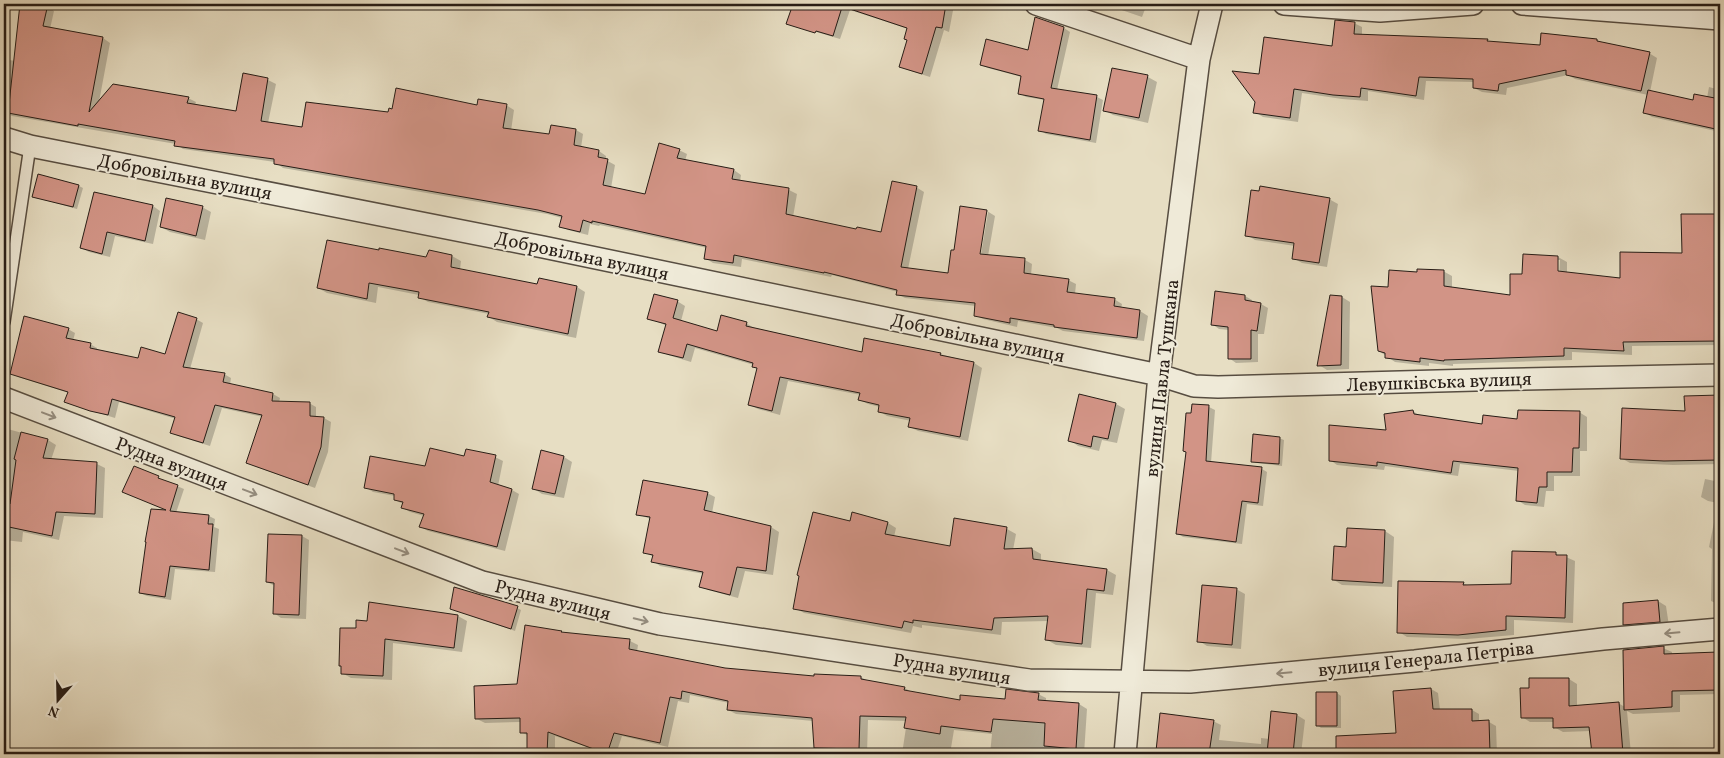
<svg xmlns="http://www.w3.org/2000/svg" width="1724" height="758" font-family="Vollkorn,serif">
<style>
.shadow{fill:#0003;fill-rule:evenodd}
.building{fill:#d29486;stroke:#271d16}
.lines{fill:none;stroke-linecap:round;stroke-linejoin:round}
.lane-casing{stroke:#574d41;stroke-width:14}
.street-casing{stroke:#574d41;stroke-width:24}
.lane{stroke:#efead8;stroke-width:11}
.street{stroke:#efead8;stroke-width:21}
.oneway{stroke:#958e81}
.labels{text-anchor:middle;stroke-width:4;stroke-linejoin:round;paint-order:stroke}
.street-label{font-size:19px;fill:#271d16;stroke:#efead8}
</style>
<rect width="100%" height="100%" fill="#e7dec3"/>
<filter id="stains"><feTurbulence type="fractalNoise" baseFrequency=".004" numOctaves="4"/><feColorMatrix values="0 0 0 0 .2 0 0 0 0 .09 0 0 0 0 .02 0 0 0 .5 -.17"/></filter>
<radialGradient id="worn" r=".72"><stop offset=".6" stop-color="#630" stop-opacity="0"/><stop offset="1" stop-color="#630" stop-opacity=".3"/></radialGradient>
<path class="shadow" d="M21,4L47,6L54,11L50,29L103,38L110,43L99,102L188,98L196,102L195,105L237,113L244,74L268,80L276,84L268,123L303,129L389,113L506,105L514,110L511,131L550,135L576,130L583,134L581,148L599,151L606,156V160L615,165L611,188L646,196L679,150L687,154L685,161L734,170L741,175L740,182L789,190L797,194L793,217L857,230L882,234L916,187L924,192L908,269L949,275L955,251L961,207L987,211L995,216L988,256L1025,260L1032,264L1031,275L1068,280L1076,284L1075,294L1114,299L1122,304L1121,309L1140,311L1148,316L1144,341L1063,331L1057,328L1018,321L1017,327L983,319L975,315L976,306L905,298L897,294L898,292L832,275L831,277L742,259L741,267L713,263L705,258L707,248L600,225L599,226L590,224L588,235L568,230L560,226L562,218L547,214L283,168L275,162L183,149L176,144L12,116L5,112L7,101L4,100V59L15,61ZM986,212H988L980,260H978Z
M814,4H952L954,5L949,32L944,30L930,77L908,70L900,66L908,40V29L850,10L840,39L813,31L806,27Z
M1104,4H1147L1142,17Z
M1036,20L1064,28L1070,32L1057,90L1097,97L1103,100L1096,143L1046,134L1040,130L1045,100L1026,97L1019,93L1022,77L988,68L981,65L1028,51Z
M1354,23L1362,27V36L1541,47L1597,40L1602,43L1649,53L1657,58L1650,92L1694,101L1707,98L1709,87L1720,90V132L1652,117L1644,112L1648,95L1575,79L1568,75L1507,88L1506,95L1482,92L1474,88V82L1426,81L1424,100L1368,91V101L1342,99L1302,93L1298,122L1263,117L1255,112L1260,76L1333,48Z
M1113,69L1148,77L1157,82L1148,123L1113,115L1104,110Z
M79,186L83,188L77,209L34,197Z
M95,193L153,206L160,211L153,244L115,236L110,257L89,252L81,248Z
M1329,199L1338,204L1327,267L1302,263L1293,258L1295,246L1255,240L1247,235Z
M202,207L211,212L205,240L170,232L161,227Z
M1720,215V345L1632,346V355L1572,352V360L1453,364V366L1429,363V366L1395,362L1379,351L1389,289L1418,273L1443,271L1452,276V289L1511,296L1523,275L1525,256L1558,257L1567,262V274L1621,280L1683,254V216ZM1557,260H1560L1559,278Z
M380,252L427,258L430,252L452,256L461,261L460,270L538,285L577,287L585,292L576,338L497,322L489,317V314L428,302L419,297V295L378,287L376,303L327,293L318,288Z
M1245,296L1252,300V302L1261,304L1268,308L1264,334H1258V362L1236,363L1229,358V330L1219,329L1212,324Z
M1342,297L1350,302L1349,369L1327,370L1319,365Z
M677,301L685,306L681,321L718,332L746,323L754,328L863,353L940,354L974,363L982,368L968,441L918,431L910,427L911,421L887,416L879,411L880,407L868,404L860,400L861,395L788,381L780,415L758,409L750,405L758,369L753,366L754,365L695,348L691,362L668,355L660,351L667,326L649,318Z
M196,319L203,323L190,369L224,374L231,378L230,385L273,394L280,398L279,403H309L316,407V417L324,418L331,422L328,452L315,488L254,466L247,462L263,417L222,408L210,446L178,436L171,432L176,419L119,402L115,418L73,405L66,401L69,393L18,377L12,373L68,329L75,333L73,341L90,344L97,348V351L139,360L166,355Z
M1080,396L1116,404L1125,409L1117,443L1102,440L1099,451L1078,446L1070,440Z
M1720,397V464L1673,465L1630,463L1621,458L1686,412V398Z
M1193,405L1209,407L1215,410L1211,463L1262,469L1267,472L1263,506L1247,504L1242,544L1183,537L1177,533Z
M1413,411L1420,416L1483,425L1579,412L1587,417V451H1580V476H1554V491H1546L1544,507L1525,505L1517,500L1519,471L1460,464L1458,476L1385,466L1384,470L1337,465L1330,460L1387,431Z
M4,428L48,440L56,445L51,460L97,464L105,468L103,518L64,516L59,540L23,532L22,542L4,540Z
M1279,438L1284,440L1282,466L1257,463L1252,461Z
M495,457L503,461L498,486L512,490L519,494L505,551L428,531L421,527L424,516L410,512L403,508V504L395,500V496L373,492L365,487L426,468Z
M564,457L572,462L564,498L542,494L534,489Z
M135,468L184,489L176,513L209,516L215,519L214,527L219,529L215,572L175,569L171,600L147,596L140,593L169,512Z
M1705,479L1720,482V605L1711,601L1712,549L1709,547L1718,503L1708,501L1701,497Z
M707,493L715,497L712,513L771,527L779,532L773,575L745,571L738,598L708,590L701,586L704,574L660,566L653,561L654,557L644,552L650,519L638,514Z
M955,520L1007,529L1016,534L1013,550L1032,549L1041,554V562L1107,570L1116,575L1113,595L1096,593L1091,648L1056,645L1047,640L1048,621L1002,622L1001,635L922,625V628L913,626L911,633L804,613L795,608L850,522L888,523L896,528L894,537L951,547Z
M1385,531L1394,537L1392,587L1342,585L1334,580L1347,548Z
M302,536L309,540L306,619L281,618L274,613L275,586L267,582Z
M1513,552L1556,554L1560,556L1566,557L1575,561L1573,623L1514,620V635L1467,639L1407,637L1399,632L1463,583L1469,586L1512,585Z
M1236,589L1245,594L1241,649L1207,646L1199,641Z
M1658,601L1666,606L1669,626L1633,629L1624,624Z
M517,608L521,610L515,631L451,609Z
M458,616L467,621L462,652L393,643L392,680L351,678L342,673L343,667L340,666L357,630Z
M526,627L561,632L564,634L630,641L638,645L637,652L725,670L815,678V675L861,677L869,682L905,688L913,693L961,701H1006L1038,694L1046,698V702L1079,704L1087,709L1084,754H990L992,734L954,730L950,754H902L907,721L868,720L867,754H816L813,721L736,714L728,710L729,703L690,695L689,703L678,701L668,747L622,736L616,754H607L555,736V754H528L529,736L521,732V722L485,723L477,719L518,686Z
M1663,648L1672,652V655L1718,653L1720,654V694L1680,695V712L1633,714L1627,711L1631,754H1593L1591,731L1563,732L1554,727V722H1530L1522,717L1530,689L1569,679L1577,684V706L1618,703L1625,707Z
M1431,689L1438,693L1440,710H1472L1479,714V722H1489L1496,726L1497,754H1368L1367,736L1397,734Z
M1337,693L1341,696V728H1321L1317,725Z
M1272,713L1297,715L1305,720L1301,754H1164L1158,750L1213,721L1221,725L1219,740L1261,744V738L1270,739Z"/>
<path class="building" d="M20,4H48L43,26L103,37L89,112L113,84L189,97L187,103L236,111L243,73L268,78L261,121L302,127L306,102L388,112L389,108L392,109L396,88L477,105L478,99L507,104L503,128L549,134L551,125L576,129L574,145L599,150L598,157L608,159L603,185L645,194L659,143L680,149L677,158L734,169L732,179L789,188L786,214L856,229L857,227L881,232L892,181L917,186L901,267L948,273L951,250H954L960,206L987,210L980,254L1025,258L1024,273L1069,279L1067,292L1115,298L1114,306L1140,310L1137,338L1054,327V325L1010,318V323L974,316L975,303L896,295L897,290L824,272V273L734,255L733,263L704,259L706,246L592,221V223L583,220L580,232L559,227L562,216L538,210L274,164V159L174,146L175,141L78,124V126L8,113Z
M793,4H843L833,36L816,31L815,33L786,24Z
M848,4H946L942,28L936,27L922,74L899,67L907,40L904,39L907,28L847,8Z
M1035,17L1064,27L1051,88L1097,95L1090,140L1038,131L1044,99L1018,94L1021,76L980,65L986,39L1028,50Z
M1335,20L1355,22L1354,34L1488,39L1487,41L1540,45L1541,33L1597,39V41L1650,52L1641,91L1566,75V70L1499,84L1498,91L1473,88V79L1419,77L1416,96L1361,88L1360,97L1333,95L1294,89L1290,118L1253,113L1255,102L1232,71L1259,74L1264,37L1332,46Z
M1112,68L1148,75L1139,118L1103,111Z
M1648,90L1693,100L1694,94L1720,99V130L1643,113Z
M38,174L79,185L73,207L32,197Z
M1260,186L1330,198L1319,263L1292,259L1294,243L1245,236L1251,190L1259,191Z
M94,192L153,205L145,241L107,232L102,254L80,248Z
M166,198L203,206L196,236L160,227Z
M1681,214H1720V341L1623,342L1624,351L1564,348V356L1444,360V361L1420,358V362L1385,358V353L1378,351L1371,286L1388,287L1389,270L1417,272V269L1444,270V286L1510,295V274H1522L1523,254L1558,256V271L1620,278V252L1682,253Z
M327,240L379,250V248L426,257L429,250L452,255L451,267L537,284L539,278L577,286L568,334L487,317L489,312L418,298L419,292L369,283L367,299L317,288Z
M1215,291L1245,295V300L1261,303L1257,331L1251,330V359H1228V327L1211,325Z
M654,294L678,300L673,318L717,331L721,315L747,322L746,326L862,352L864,338L941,353L940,355L974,362L960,437L908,427L910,418L878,412L879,405L858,400L860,393L780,377L772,411L748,405L757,368L752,367L753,363L687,344L683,358L658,352L666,324L647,319Z
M1330,295L1342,296L1341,365L1317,366Z
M178,312L197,318L183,367L225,373L223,382L273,393L272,401L310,402V416L324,417L321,447L308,485L246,463L262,415L215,405L203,443L170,433L175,417L112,399L108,415L90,411L64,402L68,392L10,374L24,316L69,328L66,338L91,343L90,348L138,358L141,347L165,354Z
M1079,394L1116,403L1108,439L1093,436L1091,447L1068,441Z
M1720,395V460L1664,461L1620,459L1622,408L1685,411L1684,396Z
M1192,404L1209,405L1206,461L1262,467L1258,503L1242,501L1236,542L1176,534L1186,452L1183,451L1186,413H1191Z
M1413,410L1414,414L1482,424L1483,415L1517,419L1518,410L1580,411L1579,448H1573L1572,472H1547V487H1539L1537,503L1516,501L1518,468L1453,461L1451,473L1377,462V466L1329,461V425L1386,430L1384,414Z
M21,432L48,439L43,458L97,462L95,514L56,512L52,536L4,526V504H10L16,460L14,459Z
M1253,434L1280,437L1279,464L1251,462Z
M430,448L464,456L466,449L496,455L490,482L512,489L497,547L419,527L424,514L401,508L403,502L394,500V494L364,488L370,456L425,466Z
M541,450L564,456L555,494L532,489Z
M134,466L159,476L158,478L178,485L170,511L209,515L208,524H213L209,570L170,566L165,597L139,593L146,542H145L151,509L166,510L122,492Z
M643,480L708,492L704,510L771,526L766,571L737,567L730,595L699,587L703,572L651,562L653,555L643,553L650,517L636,515Z
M813,512L850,521L852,512L888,522L885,534L950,546L954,518L1007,527L1004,549L1032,548L1033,559L1107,569L1104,591L1087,589L1082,644L1045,640L1048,616L994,618L992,630L913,620V623L904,621L902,628L793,609L799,576L797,575Z
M1347,528L1385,530L1383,583L1332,580L1334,546L1346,547Z
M268,534L302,535L299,615L273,614L274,583L266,582Z
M1512,551L1556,552V555H1567L1565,618L1506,616V630L1458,635L1397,633L1398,581L1464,582L1463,585L1511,584Z
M1202,585L1237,588L1232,645L1197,642Z
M454,587L518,606L511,629L450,609Z
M1658,600L1660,622L1623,625V603Z
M369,602L458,615L454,648L385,639L383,676L341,674V666H339L340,628H356V620L367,621Z
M525,625L562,631L561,632L630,639L629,649L725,668L814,676V674L861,676V679L905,687L904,690L960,700V695L1005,699L1006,689L1039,693L1038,700L1079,703L1076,749L1044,746L1045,723L993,719L991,732L941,726L940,734L904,728L906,717L860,716L859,749L814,748L812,718L727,710L728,701L682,691L681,699L670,697L660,743L614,733L607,754L548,732L547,754H527V733H520V718L475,719L474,686L517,684Z
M1664,646V654L1718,652L1720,690L1672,691V707L1624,710L1623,650Z
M1529,678H1569V706L1619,702L1623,754H1592L1589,727L1553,728V718H1521L1520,688H1529Z
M1431,688L1433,709H1472V721L1489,720L1490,753L1336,754V736L1396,733L1393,691Z
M1316,692H1337V726H1316Z
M1271,711L1297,714L1293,754H1267Z
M1160,713L1214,720L1209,754H1172V753L1156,751Z"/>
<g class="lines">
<defs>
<path id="lane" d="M4,322L30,146"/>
<path id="street" d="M1036,4L1199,59
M1284,4L1380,11L1473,4
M1522,4L1720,19
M4,138L30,146L543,247L1159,375L1194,386L1218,387L1475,380L1720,375
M4,398L482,582L660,624L1029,680L1190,682L1415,661L1603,639L1720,629
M1125,754L1159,375L1199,59L1212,4"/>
</defs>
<use href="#lane" class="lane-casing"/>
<use href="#street" class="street-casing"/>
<use href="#lane" class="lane"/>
<use href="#street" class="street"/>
</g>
<defs><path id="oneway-shaft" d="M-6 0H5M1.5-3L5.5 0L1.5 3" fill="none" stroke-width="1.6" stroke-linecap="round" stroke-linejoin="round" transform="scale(1.25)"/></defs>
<g class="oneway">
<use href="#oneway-shaft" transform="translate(49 415) rotate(21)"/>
<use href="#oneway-shaft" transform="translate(250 492) rotate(21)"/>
<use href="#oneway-shaft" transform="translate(402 551) rotate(21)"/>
<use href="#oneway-shaft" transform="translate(641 620) rotate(14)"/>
<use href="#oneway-shaft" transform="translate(1672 633) rotate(175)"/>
<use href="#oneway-shaft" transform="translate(1284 673) rotate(175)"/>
</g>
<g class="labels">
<g class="street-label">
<text transform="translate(185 176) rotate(11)" y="7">Добровільна вулиця</text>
<text transform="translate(582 255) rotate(12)" y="7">Добровільна вулиця</text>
<text transform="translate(978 337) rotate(12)" y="7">Добровільна вулиця</text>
<text transform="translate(1161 378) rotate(-84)" y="7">вулиця Павла Тушкана</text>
<text transform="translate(1439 381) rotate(-2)" y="7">Левушківська вулиця</text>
<text transform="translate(172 463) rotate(21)" y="7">Рудна вулиця</text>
<text transform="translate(553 599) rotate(14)" y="7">Рудна вулиця</text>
<text transform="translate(1426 658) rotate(-6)" y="7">вулиця Генерала Петріва</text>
<text transform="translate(952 668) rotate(9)" y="7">Рудна вулиця</text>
</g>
</g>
<rect width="1724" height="758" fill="none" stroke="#e7dec3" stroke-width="20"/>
<rect x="5" y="5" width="1714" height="748" fill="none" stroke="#271d16" stroke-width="2.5"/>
<rect x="10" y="10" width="1704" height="738" fill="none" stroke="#271d16"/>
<g transform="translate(58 700) rotate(200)" stroke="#efead8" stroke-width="4" paint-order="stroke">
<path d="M0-4L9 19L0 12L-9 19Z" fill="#271d16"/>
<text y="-8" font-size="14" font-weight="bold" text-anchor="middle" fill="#271d16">N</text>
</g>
<rect width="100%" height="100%" filter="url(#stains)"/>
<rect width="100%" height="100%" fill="url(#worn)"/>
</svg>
